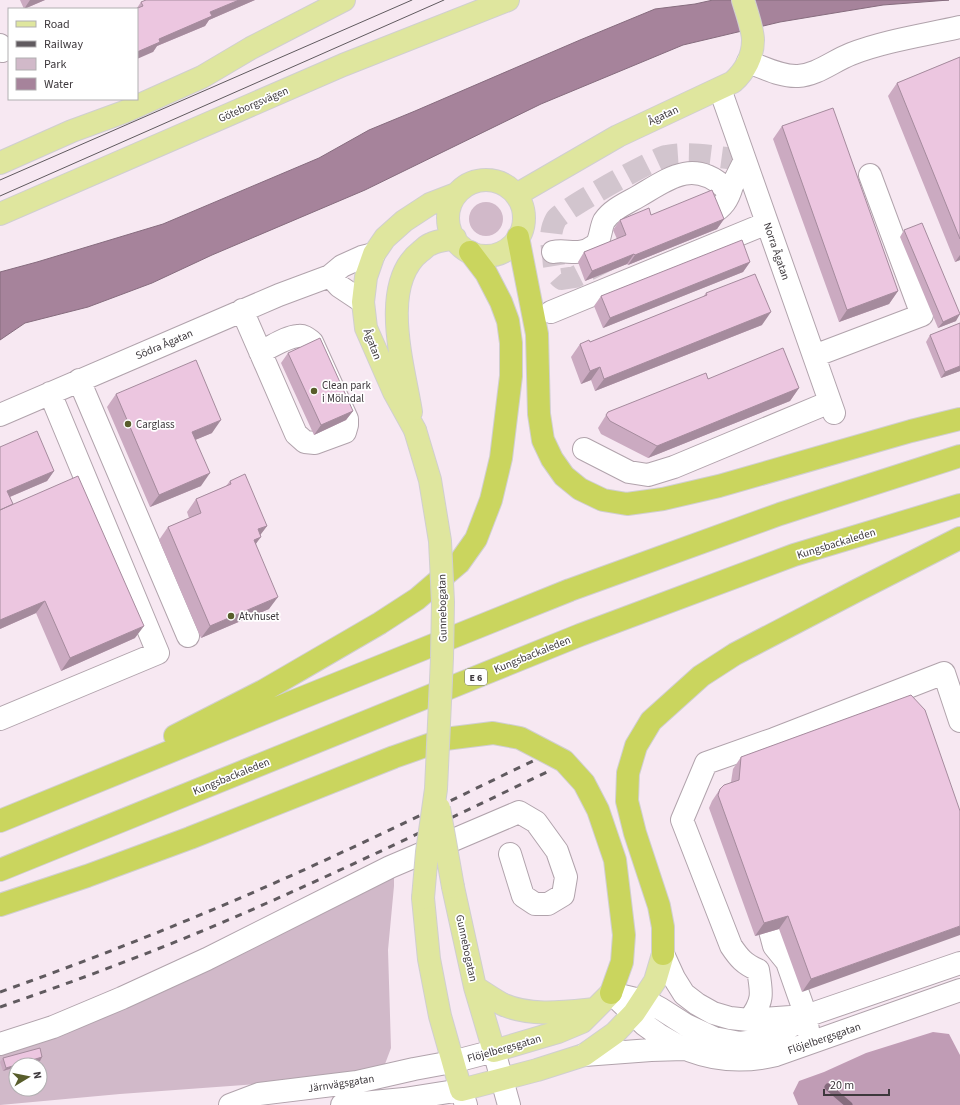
<svg xmlns="http://www.w3.org/2000/svg" width="960" height="1105" font-family="'Source Sans 3',sans-serif">
<style>
.green{fill:#d1b9c9;fill-rule:evenodd}
.forest{fill:#c09cb5}
.water{fill:#a6839b;stroke:#866c7e}
.lines{fill:none;stroke-linecap:round;stroke-linejoin:round}
.stream{stroke:#866c7e;stroke-width:7}
.minor-tunnel{stroke:#d2c5ce;stroke-width:22;stroke-dasharray:22 11;stroke-linecap:butt}
.minor-casing{stroke:#b1a3ac;stroke-width:24}
.major-casing{stroke:#d0cfd0;stroke-width:24}
.highway-casing{stroke:#d0cfd0;stroke-width:24}
.minor{stroke:#fff;stroke-width:22}
.major{stroke:#dfe69e;stroke-width:22}
.highway{stroke:#cad55e;stroke-width:22}
.tram{stroke:#605a5f;stroke-width:1}
.rail{stroke:#605a5f;stroke-width:3;stroke-dasharray:7 7;stroke-linecap:butt}
.major-bridge-casing{stroke:#d0cfd0;stroke-width:24;stroke-linecap:butt}
.major-bridge{stroke:#dfe69e;stroke-width:22}
.wall{fill:#cbaac1}
.shaded-wall{fill:#a58b9d}
.building{fill:#ecc6e0;stroke:#a58b9d}
.poi-dot{fill:#585d2b;stroke:#fff;stroke-width:1.5}
.labels{text-anchor:middle;stroke-width:3.5;stroke-linejoin:round;paint-order:stroke}
.shield{fill:#fff;stroke:#777476;stroke-width:1}
.shield-label{font-size:10px;font-weight:bold;fill:#3d383c}
.street-label{font-size:11px;fill:#3d383c;stroke:#fff}
.poi-label{font-size:11px;fill:#3d383c;stroke:#fff;text-anchor:start}
</style>
<rect width="100%" height="100%" fill="#f7e8f2"/>
<path class="green" d="M469 219a17 17 0 1 1 34 0a17 17 0 1 1-34 0Z
M394,877V886L388,950L391,1048L385,1064L352,1076L244,1085L120,1094L0,1105V1049ZM16,1065H40V1089H16Z"/>
<path class="forest" d="M933,1032L949,1034L960,1055V1105H798L793,1093L799,1081L824,1072L866,1053Z"/>
<path class="water" d="M713,0H949L883,5L816,16L780,22L683,45L541,104L365,190L212,255L152,283L88,307L25,323L0,340V272L37,262L163,224L319,158L369,130L415,111L580,40L655,9L695,4Z"/>
<g class="lines">
<path class="stream" d="M828,1087L849,1105"/>
<path class="minor-tunnel" d="M608,260L575,277L562,279C553,273 554,264 553,255C551,241 549,232 556,219C562,210 653,159 666,156C694,151 717,158 745,160"/>
<defs>
<path id="minor" d="M0,45L2,51
M748,62C763,67 781,77 798,76C817,75 833,61 851,54C884,41 925,35 960,27
M720,89L834,413
M711,214C723,207 728,200 732,186
M553,252C567,249 580,257 594,246C601,241 600,229 604,221C612,209 627,203 639,196C668,179 693,159 724,187L732,186L745,160
M330,276L339,286L363,302
M242,310L296,434L305,442L315,443L345,432L347,425V419L312,342C308,339 304,335 298,336C285,337 272,347 260,352
M551,312L767,223
M814,356L922,315L870,175
M79,380L188,636
M0,415L279,295L330,276L342,266L362,257L374,254
M584,449L629,472L648,475L674,467L830,402
M0,719L158,653L50,393
M770,931L774,946L787,962L806,1016L808,1030
M663,954L674,978L684,994L697,1004L713,1013L730,1018L749,1020L805,1016
M758,970C744,964 739,958 731,946L682,820L706,763L774,739L944,673L960,721
M611,993C623,1004 634,1015 645,1025C685,1056 727,1067 776,1055L960,990
M623,996L648,1002L661,1009L686,1025L714,1038L740,1043L762,1040L782,1032L806,1016L960,963
M749,1020C764,1001 762,993 758,970
M0,1044L53,1027L122,998L207,959L390,867L519,812L536,822L557,851L566,877L563,895L548,904H535L523,896L510,854
M584,1055L651,1050L684,1049
M230,1105L259,1094L357,1082L414,1069L452,1062L494,1051L509,1105
M342,1105L404,1099L461,1090L466,1105"/>
<path id="major" d="M0,163L72,131L124,112L202,77L251,48L344,0
M448 218a38 38 0 1 1 76 0a38 38 0 1 1-76 0Z
M516,195L618,136L733,82C745,71 753,56 753,40C753,30 746,10 743,0
M0,214L343,65L508,0
M411,412C404,367 378,284 421,251C424,249 427,245 431,244C438,240 447,240 455,238
M415,430L394,392L366,328L363,302L366,277L374,254L385,238L404,221L430,204L456,194
M453,887L475,987L494,1051L558,1032L582,1022L611,993
M423,898L429,959L440,1016L461,1090L537,1070L584,1055L615,1033L634,1013L655,981L663,954
M475,987C484,993 493,999 502,1004C530,1017 565,1012 595,1009"/>
<path id="highway" d="M518,237L537,334L539,414L543,440L552,459L564,476L580,489L603,500L627,504L663,499L719,486L911,431L960,419
M175,736L263,691L380,623L417,599L459,563L476,539L491,500L501,458L511,376V343L508,321L501,302L486,273L470,252
M0,821L304,697L570,590L780,514L960,456
M0,870L580,635L794,555L960,505
M0,905L87,876L190,838L394,757L445,739L493,733L520,738L564,761L584,783L598,810L615,860L624,935L622,962L611,993
M663,954V927L659,906L635,833L627,801L628,773L636,746L651,721L701,676L735,654L856,591L960,538"/>
</defs>
<use href="#minor" class="minor-casing"/>
<use href="#major" class="major-casing"/>
<use href="#highway" class="highway-casing"/>
<use href="#minor" class="minor"/>
<use href="#major" class="major"/>
<use href="#highway" class="highway"/>
<path class="tram" d="M0,180L412,0
M0,196L444,0"/>
<path class="rail" d="M0,992C118,950 234,903 347,850C410,821 472,790 535,760
M0,1007C90,976 180,942 267,903C362,861 455,816 549,771"/>
<defs>
<path id="major-bridge" d="M415,430L430,480L440,541L443,602L442,658L436,789L427,852L423,898
M439,808L453,887"/>
</defs>
<use href="#major-bridge" class="major-bridge-casing"/>
<use href="#major-bridge" class="major-bridge"/>
</g>
<path class="wall" d="M20,0H45L24,9Z
M146,0H255L209,20L205,26L157,46L153,52L137,8L141,2Z
M960,57V260L955,262L888,96L897,83Z
M782,126L898,291L889,304L839,322L773,139Z
M651,215L724,219L717,229L628,265L627,264L585,281L578,262L584,252L617,239L613,230L620,220Z
M904,230L956,321L938,328L900,237Z
M750,262L743,272L603,328L594,306L601,296Z
M706,293L762,325L595,391L591,380L581,384L571,357L580,344L590,342L703,297Z
M960,323V371L941,378L926,342L930,335Z
M288,353L353,411L346,420L314,435L281,363Z
M708,379L799,388L790,401L648,458L601,434L598,428L608,412Z
M116,394L212,433L195,440L201,486L150,507L107,407Z
M0,447L54,471L47,481L10,497L13,504L135,638L61,671L36,613L0,629Z
M230,481L267,526L260,535L256,544L269,609L201,638L159,540L168,527L189,518L187,512L196,499L226,486Z
M741,757L960,811L802,992L779,929L755,936L709,808L712,801L720,789L731,782L733,769Z
M42,1057L40,1061L3,1071L0,1062L3,1058Z"/>
<path class="shaded-wall" d="M30,0H45L24,9Z
M239,0H255L209,20L205,26L157,46L153,52L137,59V52L159,39L210,12Z
M724,219L717,229L628,265L635,255Z
M634,254L627,264L585,281L592,271Z
M960,255V260L955,262Z
M750,262L743,272L603,328L610,318Z
M898,291L889,304L839,322L847,310Z
M771,312L762,325L595,391L604,379Z
M960,314L956,321L938,328L943,322Z
M960,366V371L941,378L945,372Z
M600,367L591,380L581,384L590,371Z
M799,388L790,401L648,458L657,446Z
M353,411L346,420L314,435L321,425Z
M221,420L212,433L183,445L192,432Z
M54,471L47,481L0,501L7,491Z
M210,473L201,486L150,507L159,495Z
M267,526L258,538L261,537L252,549L245,553L258,529Z
M278,597L269,609L201,638L210,626Z
M45,601L36,613L0,629V620Z
M144,626L135,638L61,671L70,658Z
M788,916L779,929L755,936L764,923Z
M960,926V935L802,992L811,979Z
M42,1057L40,1061L25,1065H16V1067L3,1071L6,1068Z"/>
<path class="building" d="M146,0H239L210,12L212,16L159,39L160,42L137,52V9H135L143,6L141,2Z
M960,57V239L897,83Z
M833,108L898,291L847,310L782,126Z
M712,190L724,219L635,255L634,254L592,271L584,252L626,235L620,220L649,208L651,215Z
M922,223L960,314L943,322L904,230Z
M742,240L750,262L610,318L601,296Z
M755,274L771,312L604,379L600,367L590,371L580,344L589,340L590,342L707,295L706,293Z
M960,323V366L945,372L930,335Z
M320,338L353,411L321,425L288,353Z
M783,348L799,388L657,446L610,421L606,415L608,412L706,373L708,379Z
M196,360L221,420L192,432L210,473L159,495L116,394Z
M37,431L54,471L7,491L13,504L0,510V447Z
M245,474L267,526L258,529L261,537L254,540L278,597L210,626L168,527L201,513L196,499L231,484L230,481Z
M78,476L144,626L70,658L45,601L0,620V510Z
M911,695L925,710L960,811V926L811,979L788,916L764,923L718,795L720,789L724,785L739,780L741,757Z
M40,1048L42,1057L6,1068L3,1058Z"/>
<g class="poi-dot">
<circle cx="314" cy="391" r="4"/>
<circle cx="128" cy="424" r="4"/>
<circle cx="231" cy="616" r="4"/>
</g>
<g class="labels">
<rect class="shield" x="465" y="669" width="22" height="16" rx="3"/>
<g class="shield-label">
<text x="476" y="681">E 6</text>
</g>
<g class="street-label">
<text transform="translate(253 104) rotate(-23)" y="4">Göteborgsvägen</text>
<text transform="translate(663 115) rotate(-25)" y="4">Ågatan</text>
<text transform="translate(777 251) rotate(71)" y="4">Norra Ågatan</text>
<text transform="translate(164 344) rotate(-23)" y="4">Södra Ågatan</text>
<text transform="translate(373 344) rotate(69)" y="4">Ågatan</text>
<text transform="translate(836 543) rotate(-17)" y="4">Kungsbackaleden</text>
<text transform="translate(442 608) rotate(-91)" y="4">Gunnebogatan</text>
<text transform="translate(532 654) rotate(-22)" y="4">Kungsbackaleden</text>
<text transform="translate(231 776) rotate(-22)" y="4">Kungsbackaleden</text>
<text transform="translate(467 948) rotate(78)" y="4">Gunnebogatan</text>
<text transform="translate(824 1038) rotate(-19)" y="4">Flöjelbergsgatan</text>
<text transform="translate(504 1048) rotate(-16)" y="4">Flöjelbergsgatan</text>
<text transform="translate(341 1083) rotate(-9)" y="4">Järnvägsgatan</text>
</g>
<g class="poi-label">
<text x="322" y="389">Clean park<tspan x="322" dy="13">i Mölndal</tspan></text>
<text x="136" y="428">Carglass</text>
<text x="239" y="620">Atvhuset</text>
</g>
</g>
<rect x="8" y="8" width="130" height="92" fill="#ffffff" stroke="#b1afb1"/>
<rect x="16" y="21" width="20" height="6" fill="#dfe69e" stroke="#b1afb1"/>
<text x="44" y="28" font-size="12" fill="#3d383c">Road</text>
<rect x="16" y="41" width="20" height="6" fill="#605a5f" stroke="#b1afb1"/>
<text x="44" y="48" font-size="12" fill="#3d383c">Railway</text>
<rect x="16" y="58" width="20" height="12" fill="#d1b9c9" stroke="#b1afb1"/>
<text x="44" y="68" font-size="12" fill="#3d383c">Park</text>
<rect x="16" y="78" width="20" height="12" fill="#a6839b" stroke="#b1afb1"/>
<text x="44" y="88" font-size="12" fill="#3d383c">Water</text>
<g transform="translate(28 1077) rotate(80)"><circle r="19" fill="#ffffff" stroke="#b1afb1"/>
<path d="M0-3L7 15L0 10L-7 15Z" fill="#585d2b"/>
<text y="-6" font-size="11" font-weight="bold" text-anchor="middle" fill="#3d383c">N</text>
</g>
<path d="M824 1089v6h65v-6" fill="none" stroke="#3d383c" stroke-width="2"/>
<text x="830" y="1089" font-size="12" fill="#3d383c" stroke="#ffffff" stroke-width="3" paint-order="stroke">20 m</text>
</svg>
